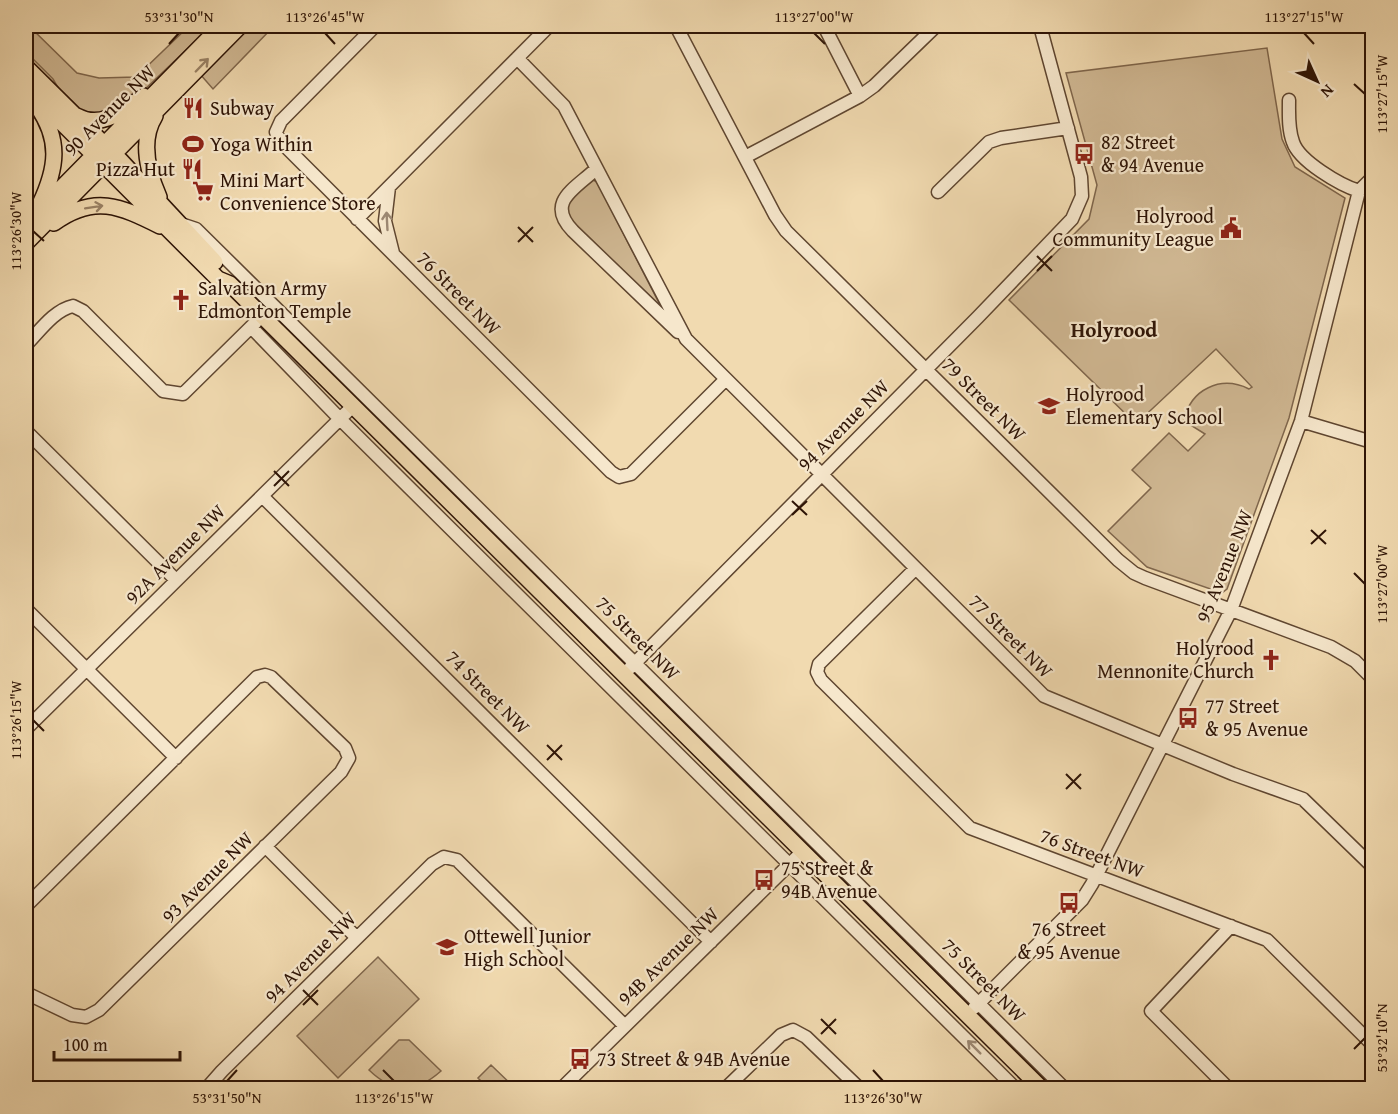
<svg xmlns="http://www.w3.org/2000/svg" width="1398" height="1114" font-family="'Gentium Book Plus',serif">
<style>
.green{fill:#d0b893;stroke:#7f664c;stroke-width:1.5}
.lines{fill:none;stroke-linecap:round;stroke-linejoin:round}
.minor-casing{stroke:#5f4630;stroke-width:15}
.major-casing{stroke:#2e1406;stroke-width:18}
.minor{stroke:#f6e7cc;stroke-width:12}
.major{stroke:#f1dab0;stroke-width:15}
.oneway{stroke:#998164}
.oneway2{stroke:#9c8873}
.ticks{fill:none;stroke:#2e1406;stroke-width:2}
.labels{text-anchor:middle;stroke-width:4.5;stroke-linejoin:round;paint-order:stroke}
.poi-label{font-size:20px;fill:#2e1406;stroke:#f6e7cc;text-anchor:start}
.street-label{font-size:20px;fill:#2e1406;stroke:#f6e7cc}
.neighbourhood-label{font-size:21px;font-weight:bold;fill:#2e1406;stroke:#f6e7cc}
.neatline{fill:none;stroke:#2e1406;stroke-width:2}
.ticks-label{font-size:15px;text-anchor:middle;fill:#2e1406}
</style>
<rect width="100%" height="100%" fill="#f1dab0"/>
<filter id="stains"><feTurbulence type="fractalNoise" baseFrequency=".00333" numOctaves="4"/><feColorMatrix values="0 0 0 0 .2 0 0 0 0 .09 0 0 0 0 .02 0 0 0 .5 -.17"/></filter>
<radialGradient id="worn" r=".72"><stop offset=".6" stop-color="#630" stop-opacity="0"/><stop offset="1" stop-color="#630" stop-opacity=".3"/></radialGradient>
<path class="green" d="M26,26H29L77,73L99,78L136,77L189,26H211L139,95L105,117L82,114L63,96L53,79L26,52Z
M249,26H274L213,89L200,74Z
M1267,48L1282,139L1295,167L1345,198L1289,418L1227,589L1222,593L1147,567L1108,531L1151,488L1132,470L1169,433L1188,451L1205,434L1184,421C1190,389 1221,375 1249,389L1252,387L1216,349L1136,424L1009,300L1089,219L1097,185L1066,73Z
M593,180L597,182L661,307L659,309L565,215V205L589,181Z
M229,269L625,661H623Z
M378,957L419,999L338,1078L297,1036Z
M399,1040H409L441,1071C415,1094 394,1094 369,1070Z
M491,1065L515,1088H488L478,1078Z"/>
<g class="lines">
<defs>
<path id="minor" d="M375,26L281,121L276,132L280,141L611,472L619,477L631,474L726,379
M676,26L775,215L786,231L1118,560L1134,573L1145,578L1331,647L1355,661L1372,678
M824,26L860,96
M517,58L564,106L686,339L1044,696L1233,774L1303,799L1372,866
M1289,100C1289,114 1288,129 1293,142C1299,161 1340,185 1359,191
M745,157L860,96L874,86L936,26
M596,169C575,189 545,202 573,231L678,332
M389,187L385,221L393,253
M938,192L989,142L1001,138L1068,128
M357,219L549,26
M181,224L196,229L1064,1088
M251,327L340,419L1015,1088
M26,345C39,332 54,310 73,306L83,311L163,391L183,394L256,322
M1301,421L1372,442
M26,431L176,580
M262,496L711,942
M915,569L819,664L817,672L821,680L970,828L1267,940L1372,1044
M26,609L176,758
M630,668L978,317L1072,219L1082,196L1081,177L1040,26
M26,729L352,407
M265,846L357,938
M26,906L257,677L265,675L271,677L345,748L349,758L341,772L99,1010L86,1017L72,1015L26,993
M974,1008L1082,900L1092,884L1231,610L1301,421L1359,191L1372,178
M207,1088L222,1071L432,864L444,857L457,860L625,1026
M562,1088L802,852
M726,1088L781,1035L793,1030L806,1037L859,1088
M1228,1088L1151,1011L1231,926"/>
<path id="major" d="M26,67L121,161L215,262
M26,87L218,279L230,284L1041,1088
M37,106C61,140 57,168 40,204
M77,116C102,130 124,109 144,96
M155,116C140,140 148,172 159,197
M54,223C94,194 120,206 160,226
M26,224L221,26
M26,243L240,26"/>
</defs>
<use href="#minor" class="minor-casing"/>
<use href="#major" class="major-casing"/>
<use href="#minor" class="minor"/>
<use href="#major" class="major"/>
</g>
<defs><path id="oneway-shaft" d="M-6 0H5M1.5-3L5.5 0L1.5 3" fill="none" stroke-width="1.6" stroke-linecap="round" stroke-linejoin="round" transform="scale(1.5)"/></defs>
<g class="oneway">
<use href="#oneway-shaft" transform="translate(202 65) rotate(-46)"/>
<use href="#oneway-shaft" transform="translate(94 207) rotate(-9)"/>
</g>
<g class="oneway2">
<use href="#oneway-shaft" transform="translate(387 221) rotate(-93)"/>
<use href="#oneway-shaft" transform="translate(974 1047) rotate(-135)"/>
</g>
<path class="ticks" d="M325,33L335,44M814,33L825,44M1304,33L1314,44M169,44L179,33M1354,84L1365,94M518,227L533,242M33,231L44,241M518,242L533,227M1037,256L1052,271M1037,271L1052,256M274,471L289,486M274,486L289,471M792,501L807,515M792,515L807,501M1311,530L1326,544M1311,544L1326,530M1354,573L1365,584M33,720L44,731M547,745L562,760M547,760L562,745M1066,774L1081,789M1066,789L1081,774M303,990L318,1005M303,1005L318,990M821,1019L836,1034M821,1034L836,1019M1354,1049L1365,1038M383,1070L394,1081M873,1070L883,1081M227,1081L237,1070"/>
<defs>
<symbol id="restaurant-bare" viewBox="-9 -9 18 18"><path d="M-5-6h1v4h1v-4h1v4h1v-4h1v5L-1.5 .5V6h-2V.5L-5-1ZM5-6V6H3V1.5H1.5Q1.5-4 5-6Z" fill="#8f2418" stroke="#f6e7cc" stroke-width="2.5" paint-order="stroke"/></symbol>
<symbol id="stadium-bare" viewBox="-9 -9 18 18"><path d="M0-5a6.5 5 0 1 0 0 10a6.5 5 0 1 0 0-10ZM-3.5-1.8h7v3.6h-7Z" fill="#8f2418" stroke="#f6e7cc" stroke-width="2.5" paint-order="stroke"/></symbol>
<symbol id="bus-bare" viewBox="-9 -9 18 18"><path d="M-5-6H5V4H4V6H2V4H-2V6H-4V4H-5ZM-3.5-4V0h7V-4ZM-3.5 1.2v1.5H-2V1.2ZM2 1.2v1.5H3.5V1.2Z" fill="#8f2418" stroke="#f6e7cc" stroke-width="2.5" paint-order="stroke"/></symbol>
<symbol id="supermarket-bare" viewBox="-9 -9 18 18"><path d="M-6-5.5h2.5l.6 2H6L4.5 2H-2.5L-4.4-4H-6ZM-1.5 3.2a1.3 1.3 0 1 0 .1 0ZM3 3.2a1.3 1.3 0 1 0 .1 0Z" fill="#8f2418" stroke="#f6e7cc" stroke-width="2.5" paint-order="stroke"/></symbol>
<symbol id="civic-bare" viewBox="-9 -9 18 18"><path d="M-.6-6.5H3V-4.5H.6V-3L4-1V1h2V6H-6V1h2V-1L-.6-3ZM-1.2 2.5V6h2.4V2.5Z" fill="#8f2418" stroke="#f6e7cc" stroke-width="2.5" paint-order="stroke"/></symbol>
<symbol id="church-bare" viewBox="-9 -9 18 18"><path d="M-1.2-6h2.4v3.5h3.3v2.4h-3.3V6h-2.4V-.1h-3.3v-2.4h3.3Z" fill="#8f2418" stroke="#f6e7cc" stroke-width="2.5" paint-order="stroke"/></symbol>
<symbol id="school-bare" viewBox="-9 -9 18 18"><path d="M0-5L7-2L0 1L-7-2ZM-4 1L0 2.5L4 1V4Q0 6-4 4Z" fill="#8f2418" stroke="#f6e7cc" stroke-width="2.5" paint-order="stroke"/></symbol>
</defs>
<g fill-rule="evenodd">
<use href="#restaurant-bare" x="178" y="93" width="30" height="30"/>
<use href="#stadium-bare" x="178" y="129" width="30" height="30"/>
<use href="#bus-bare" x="1069" y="139" width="30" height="30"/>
<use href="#restaurant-bare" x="177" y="154" width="30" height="30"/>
<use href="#supermarket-bare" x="188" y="176" width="30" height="30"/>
<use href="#civic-bare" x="1216" y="213" width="30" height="30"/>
<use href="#church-bare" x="166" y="285" width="30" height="30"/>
<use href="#school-bare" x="1034" y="391" width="30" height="30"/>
<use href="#church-bare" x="1256" y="645" width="30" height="30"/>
<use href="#bus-bare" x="1173" y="703" width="30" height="30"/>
<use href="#bus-bare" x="749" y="865" width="30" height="30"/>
<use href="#bus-bare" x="1054" y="888" width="30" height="30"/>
<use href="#school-bare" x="432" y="932" width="30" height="30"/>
<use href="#bus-bare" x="565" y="1044" width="30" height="30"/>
</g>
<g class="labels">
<g class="poi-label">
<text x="210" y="115">Subway</text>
<text x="1101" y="149">82 Street<tspan x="1101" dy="23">&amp; 94 Avenue</tspan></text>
<text x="210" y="151">Yoga Within</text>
<text x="175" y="176" text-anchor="end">Pizza Hut</text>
<text x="220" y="187">Mini Mart<tspan x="220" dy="23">Convenience Store</tspan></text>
<text x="1214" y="223" text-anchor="end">Holyrood<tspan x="1214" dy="23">Community League</tspan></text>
<text x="198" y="295">Salvation Army<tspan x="198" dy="23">Edmonton Temple</tspan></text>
<text x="1066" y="401">Holyrood<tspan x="1066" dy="23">Elementary School</tspan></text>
<text x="1254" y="655" text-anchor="end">Holyrood<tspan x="1254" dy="23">Mennonite Church</tspan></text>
<text x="1205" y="713">77 Street<tspan x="1205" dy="23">&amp; 95 Avenue</tspan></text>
<text x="781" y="875">75 Street &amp;<tspan x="781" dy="23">94B Avenue</tspan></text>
<text x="1069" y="936" text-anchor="middle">76 Street<tspan x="1069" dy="23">&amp; 95 Avenue</tspan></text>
<text x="464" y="943">Ottewell Junior<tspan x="464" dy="23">High School</tspan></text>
<text x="597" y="1066">73 Street &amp; 94B Avenue</text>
</g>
<g class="street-label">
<text transform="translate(109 110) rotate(-45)" y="7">90 Avenue NW</text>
<text transform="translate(459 293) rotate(45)" y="7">76 Street NW</text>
<text transform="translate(984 399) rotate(45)" y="7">79 Street NW</text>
<text transform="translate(843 425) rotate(-45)" y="7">94 Avenue NW</text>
<text transform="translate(175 554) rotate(-45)" y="7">92A Avenue NW</text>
<text transform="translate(1224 566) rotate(-68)" y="7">95 Avenue NW</text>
<text transform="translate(1011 636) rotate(45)" y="7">77 Street NW</text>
<text transform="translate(638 638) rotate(45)" y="7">75 Street NW</text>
<text transform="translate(488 692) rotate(45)" y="7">74 Street NW</text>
<text transform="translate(1092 853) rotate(20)" y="7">76 Street NW</text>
<text transform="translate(207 877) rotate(-45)" y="7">93 Avenue NW</text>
<text transform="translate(668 956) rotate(-44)" y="7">94B Avenue NW</text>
<text transform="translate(310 957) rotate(-45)" y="7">94 Avenue NW</text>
<text transform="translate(984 980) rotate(45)" y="7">75 Street NW</text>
</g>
<g class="neighbourhood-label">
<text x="1114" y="337">Holyrood</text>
</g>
</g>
<rect width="1398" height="1114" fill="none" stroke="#f1dab0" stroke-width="66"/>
<g transform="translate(1317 81) rotate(135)" stroke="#f6e7cc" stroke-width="4.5" paint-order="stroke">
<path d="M0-4.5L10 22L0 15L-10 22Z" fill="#2e1406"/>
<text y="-9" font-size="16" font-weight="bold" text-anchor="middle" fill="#2e1406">N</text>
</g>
<path d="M54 1051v9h126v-9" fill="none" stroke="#2e1406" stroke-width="3"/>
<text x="63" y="1051" font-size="18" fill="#2e1406" stroke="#f6e7cc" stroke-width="4.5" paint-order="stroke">100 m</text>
<rect x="33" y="33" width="1332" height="1048" class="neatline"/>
<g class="ticks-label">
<text x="179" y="22">53°31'30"N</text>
<text x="325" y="22">113°26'45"W</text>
<text x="814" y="22">113°27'00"W</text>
<text x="1304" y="22">113°27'15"W</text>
<text transform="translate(1382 94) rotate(-90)" y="5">113°27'15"W</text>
<text transform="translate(16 231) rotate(-90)" y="5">113°26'30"W</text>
<text transform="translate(1382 584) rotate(-90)" y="5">113°27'00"W</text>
<text transform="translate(16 720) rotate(-90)" y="5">113°26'15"W</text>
<text transform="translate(1382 1038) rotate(-90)" y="5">53°32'10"N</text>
<text x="227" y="1103">53°31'50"N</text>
<text x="394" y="1103">113°26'15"W</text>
<text x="883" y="1103">113°26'30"W</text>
</g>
<rect width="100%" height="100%" filter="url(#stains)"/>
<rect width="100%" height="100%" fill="url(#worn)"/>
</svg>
